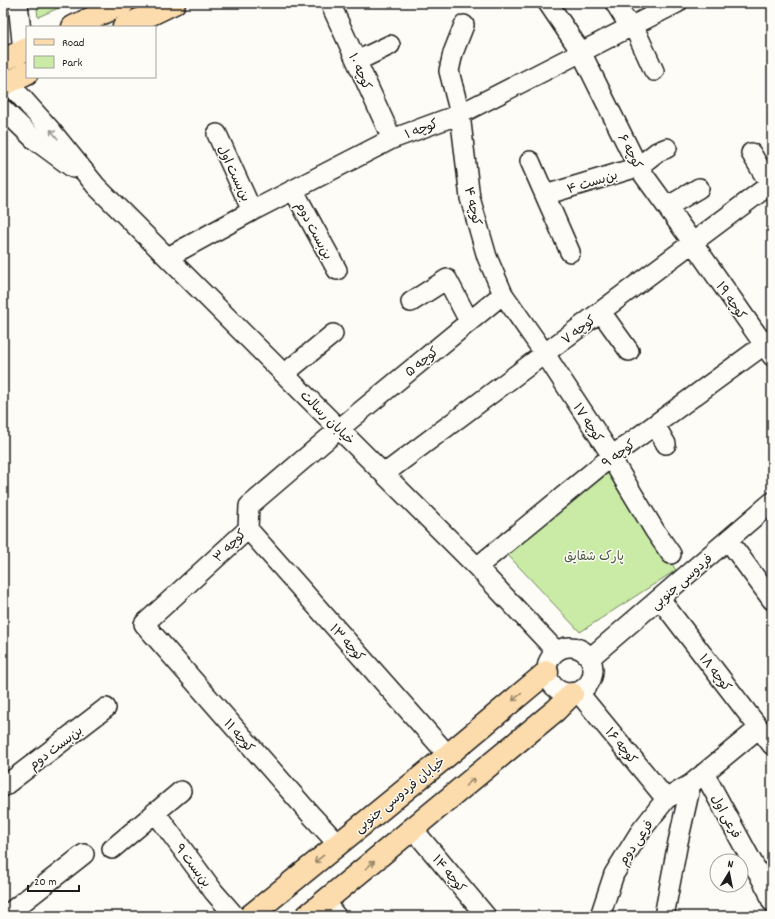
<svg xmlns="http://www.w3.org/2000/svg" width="775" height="919" font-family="Dekko,'Playpen Sans Arabic',sans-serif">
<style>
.green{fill:#c9eba5;stroke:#728460}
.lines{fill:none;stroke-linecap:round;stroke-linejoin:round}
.minor-casing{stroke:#1c1c1c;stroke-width:22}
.major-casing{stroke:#1c1c1c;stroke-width:25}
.minor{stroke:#fdfcf7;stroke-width:19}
.major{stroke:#fcdcac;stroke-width:22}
.oneway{stroke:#989794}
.oneway2{stroke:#97866b}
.labels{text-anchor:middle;stroke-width:3;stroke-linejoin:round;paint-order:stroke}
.street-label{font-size:13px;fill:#1c1c1c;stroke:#fdfcf7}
.park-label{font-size:13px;fill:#505a45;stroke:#fdfcf7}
</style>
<rect width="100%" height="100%" fill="#fdfcf7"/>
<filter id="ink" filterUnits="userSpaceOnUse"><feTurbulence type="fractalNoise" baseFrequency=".025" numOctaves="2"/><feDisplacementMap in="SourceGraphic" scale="8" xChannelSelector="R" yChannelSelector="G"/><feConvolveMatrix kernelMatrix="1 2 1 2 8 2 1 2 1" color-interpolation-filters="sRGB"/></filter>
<g filter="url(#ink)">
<path class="green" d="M48,3H70L38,17L37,9Z
M608,472L676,570L580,632L506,553Z"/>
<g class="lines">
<defs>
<path id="minor" d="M18,3L23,51
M330,3L392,139
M548,3L581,52L638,167L693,243L772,356
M615,3L630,27
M464,25L453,53L449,71L460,114L470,198L487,257L503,294L545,354L612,456L617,468L655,531L671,554
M633,25L654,71
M357,61L390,45
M8,82L49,128L96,186L477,567L556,651
M3,109L35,140L73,168
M217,134L252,211
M751,153L772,188
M530,161L570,252
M294,191L337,270
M545,195L638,167L657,152L667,148
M667,207L699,188
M168,257L252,211L392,139L460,114L677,3
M411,302L447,279L469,321
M601,312L629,351
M284,374L333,334
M655,425L666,444
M384,474L772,183
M248,529L448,755
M728,540L772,600
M477,567L612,456L772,339
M660,599L772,745
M547 670a23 23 0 1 1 46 0a23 23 0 1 1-46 0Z
M590,658L772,502
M578,692L666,799
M704,773L768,891L772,902
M3,787L106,708
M155,812L214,892L235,916
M413,829L486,916
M338,844L312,816L144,624L248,529L249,506L339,429L503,294
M112,849L181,791
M324,902L336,916
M5,916L84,854
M600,916L614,874L640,832L666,799L691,784
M664,916L678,842L691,784L759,728"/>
<path id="major" d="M73,27L123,3
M124,27L174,3
M3,60L27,49
M3,85L27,73
M250,916L448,755L547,672
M307,916L556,710L572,694"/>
</defs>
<use href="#minor" class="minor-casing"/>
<use href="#major" class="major-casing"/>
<use href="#minor" class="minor"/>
<use href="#major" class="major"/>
</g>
<defs><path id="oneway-shaft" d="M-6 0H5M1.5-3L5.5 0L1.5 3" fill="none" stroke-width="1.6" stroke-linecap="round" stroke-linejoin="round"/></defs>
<use class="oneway" href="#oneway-shaft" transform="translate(54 134) rotate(-129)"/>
<g class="oneway2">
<use href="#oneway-shaft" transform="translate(517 697) rotate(140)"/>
<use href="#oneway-shaft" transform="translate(470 782) rotate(-40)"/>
<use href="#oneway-shaft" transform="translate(319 859) rotate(141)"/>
<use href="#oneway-shaft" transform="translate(370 865) rotate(-39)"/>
</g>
</g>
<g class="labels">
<g class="street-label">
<text transform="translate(361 71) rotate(66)" y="5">کوچه ۱۰</text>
<text transform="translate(421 128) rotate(-21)" y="5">کوچه ۱</text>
<text transform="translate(631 151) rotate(62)" y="5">کوچه ۶</text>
<text transform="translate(235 173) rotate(65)" y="5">بن‌بست اول</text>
<text transform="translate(592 181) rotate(-17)" y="5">بن‌بست ۴</text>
<text transform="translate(474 206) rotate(77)" y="5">کوچه ۴</text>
<text transform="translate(315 230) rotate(62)" y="5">بن‌بست دوم</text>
<text transform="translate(732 300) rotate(55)" y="5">کوچه ۱۹</text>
<text transform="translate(578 329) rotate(-37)" y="5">کوچه ۷</text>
<text transform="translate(421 361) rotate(-39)" y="5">کوچه ۵</text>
<text transform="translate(328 417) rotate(45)" y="5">خیابان رسالت</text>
<text transform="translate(589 422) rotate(57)" y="5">کوچه ۱۷</text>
<text transform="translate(618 453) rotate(-37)" y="5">کوچه ۹</text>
<text transform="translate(229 545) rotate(-45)" y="5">کوچه ۳</text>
<text transform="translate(681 581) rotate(-41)" y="5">فردوسی جنوبی</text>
<text transform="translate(348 642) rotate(48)" y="5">کوچه ۱۳</text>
<text transform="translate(716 672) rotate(52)" y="5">کوچه ۱۸</text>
<text transform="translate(240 735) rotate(49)" y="5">کوچه ۱۱</text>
<text transform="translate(622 745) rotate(51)" y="5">کوچه ۱۶</text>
<text transform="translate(55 747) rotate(-37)" y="5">بن‌بست دوم</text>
<text transform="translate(399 794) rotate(-39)" y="5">خیابان فردوسی جنوبی</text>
<text transform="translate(727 816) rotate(61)" y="5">فرعی اول</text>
<text transform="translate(635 842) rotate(-56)" y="5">فرعی دوم</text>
<text transform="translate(194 865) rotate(53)" y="5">بن‌بست ۹</text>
<text transform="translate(450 873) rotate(50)" y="5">کوچه ۱۴</text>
</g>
<g class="park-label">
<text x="594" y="560">پارک شقایق</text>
</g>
</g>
<rect width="775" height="919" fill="none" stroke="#fdfcf7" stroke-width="16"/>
<rect x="8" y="8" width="759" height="903" fill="none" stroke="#1c1c1c" stroke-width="1.5" filter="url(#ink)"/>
<rect x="26" y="26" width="130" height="52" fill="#fdfcf7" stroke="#a3a29f"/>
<rect x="34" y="39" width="20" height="6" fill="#fcdcac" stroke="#a3a29f"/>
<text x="62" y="46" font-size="12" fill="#1c1c1c">Road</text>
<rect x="34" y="56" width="20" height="12" fill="#c9eba5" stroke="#a3a29f"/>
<text x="62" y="66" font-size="12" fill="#1c1c1c">Park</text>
<g transform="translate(729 873) rotate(10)"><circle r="19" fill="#fdfcf7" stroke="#a3a29f"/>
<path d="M0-3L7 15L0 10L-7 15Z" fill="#1c1c1c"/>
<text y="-6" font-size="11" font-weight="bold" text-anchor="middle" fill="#1c1c1c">N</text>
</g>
<path d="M28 885v6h51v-6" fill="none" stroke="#1c1c1c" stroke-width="2"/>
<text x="34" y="885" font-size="12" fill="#1c1c1c" stroke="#fdfcf7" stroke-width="3" paint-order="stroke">20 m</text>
</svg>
